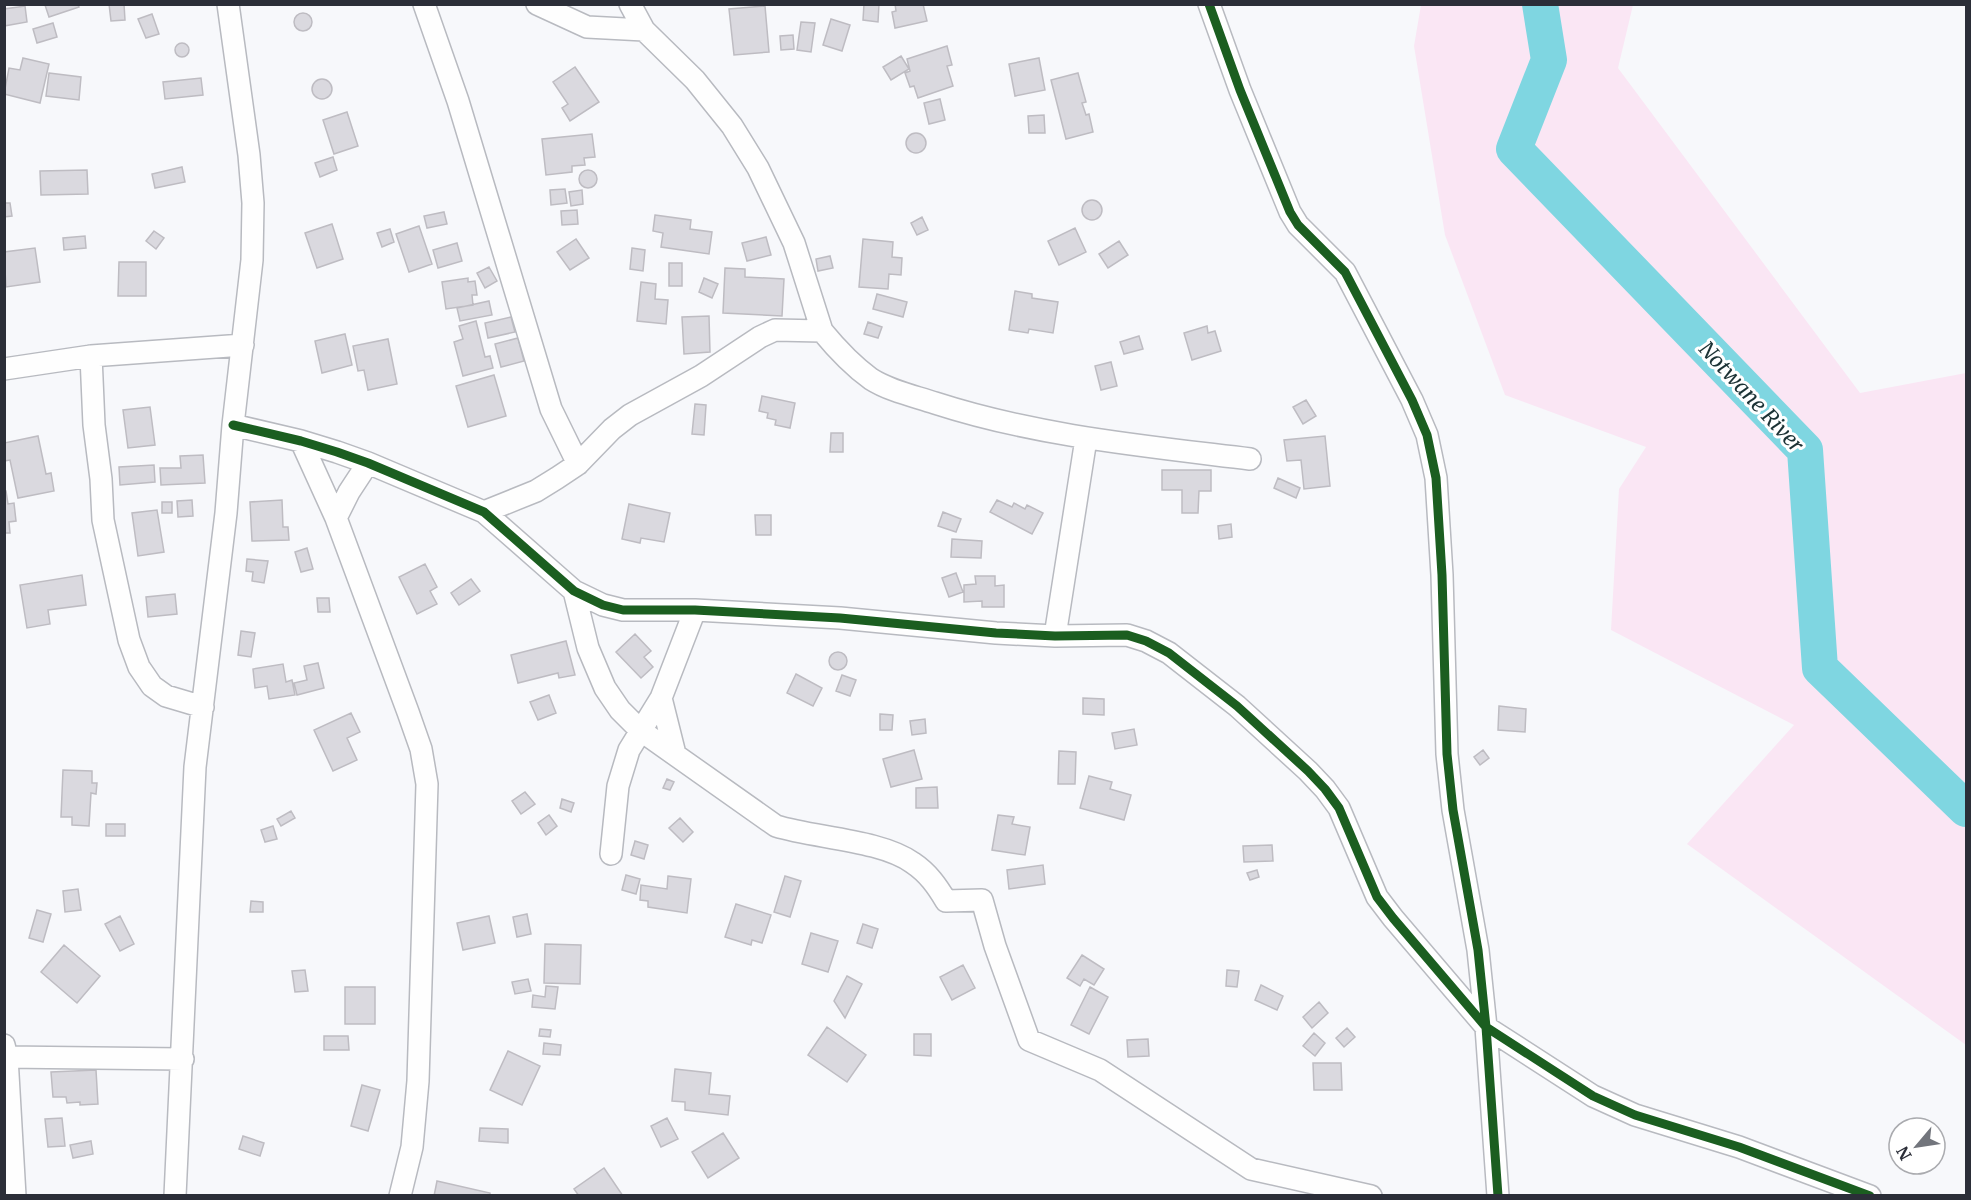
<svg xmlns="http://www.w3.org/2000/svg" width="1971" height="1200" font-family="Merriweather,serif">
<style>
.green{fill:#fae6f4}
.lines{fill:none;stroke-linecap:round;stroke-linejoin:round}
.river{stroke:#7fd6e1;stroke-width:36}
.building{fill:#dad9df;stroke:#bebcc2;stroke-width:1.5}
.minor-casing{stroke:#b8bac0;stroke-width:24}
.minor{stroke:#fefefe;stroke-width:21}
.cycleway-casing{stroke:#fff;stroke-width:13}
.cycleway{stroke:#1b5e20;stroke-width:9}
.labels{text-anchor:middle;stroke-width:6;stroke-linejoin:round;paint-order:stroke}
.water-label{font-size:21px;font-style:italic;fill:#1c3235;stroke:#fff}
</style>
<rect width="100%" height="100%" fill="#f7f8fb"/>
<path class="green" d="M1421,5H1633L1618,68L1860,393L1966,373V1045L1687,844L1794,725L1611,630L1619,489L1646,447L1505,395L1445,235L1414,46Z"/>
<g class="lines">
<path class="river" d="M1540,4L1549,60L1514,149L1805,450L1820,668L1966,809"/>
</g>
<path class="building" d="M78,4L79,7L49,17L45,5Z
M109,4H124L125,20L111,21Z
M864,4H879L878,22L863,20Z
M895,4H923L927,21L895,28L892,12L896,11Z
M25,6L27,22L4,26V9Z
M765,6L769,52L734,55L729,9Z
M294 22a9 9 0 1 1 18 0a9 9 0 1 1-18 0Z
M152,14L159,34L146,38L138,19Z
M831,19L850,25L842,51L823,45Z
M801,22L815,23L811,52L797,50Z
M53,23L57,37L37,43L33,29Z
M793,35L794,49L781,50L780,36Z
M175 50a7 7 0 1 1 14 0a7 7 0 1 1-14 0Z
M947,46L952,65L947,66L953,86L918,98L914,86L910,87L905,73L910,71L907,59Z
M901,56L909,69L891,80L883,67Z
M23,58L49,64L40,103L4,94L9,68L20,70Z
M1039,58L1045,90L1015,96L1009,64Z
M575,67L599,102L570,121L562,108L568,104L553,82Z
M49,73L81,77L79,100L46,96Z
M1078,73L1086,102L1082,103L1086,115L1089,114L1093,132L1066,139L1051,80Z
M201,78L203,95L165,99L163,82Z
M312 89a10 10 0 1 1 20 0a10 10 0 1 1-20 0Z
M940,99L945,120L929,124L924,103Z
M347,112L358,146L334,154L323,120Z
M1044,115L1045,133H1029L1028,116Z
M906 143a10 10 0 1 1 20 0a10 10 0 1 1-20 0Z
M592,134L595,157L584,158L585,165L572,166V172L546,175L542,139Z
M333,157L337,170L320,177L315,163Z
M182,167L185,182L155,188L152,174Z
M87,170L88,194L41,195L40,171Z
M579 179a9 9 0 1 1 18 0a9 9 0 1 1-18 0Z
M565,189L567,203L551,205L550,190Z
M582,190L583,204L571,206L569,192Z
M1082 210a10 10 0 1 1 20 0a10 10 0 1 1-20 0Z
M4,203H10L12,216L4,217Z
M577,210L578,224L562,225L561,211Z
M444,212L447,224L427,228L424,216Z
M655,215L691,220L690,229L712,232L709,254L661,247L663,233L653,231Z
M922,217L928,230L917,235L911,223Z
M332,224L343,259L317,268L305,233Z
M419,226L432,264L409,272L396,234Z
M1075,228L1086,252L1059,265L1048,241Z
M390,229L394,242L382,247L377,233Z
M154,231L164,238L156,249L146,241Z
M85,236L86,248L64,250L63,238Z
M766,237L771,255L747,261L742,243Z
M576,239L589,258L570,270L557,252Z
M863,239L893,242L892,257L902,258L901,275L889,274L888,289L859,287Z
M1119,241L1128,255L1108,268L1099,254Z
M457,243L462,261L438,268L433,250Z
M35,248L40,282L6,287L4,252Z
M632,248L645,250L643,271L630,269Z
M830,256L833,268L818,271L816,259Z
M119,262H146V296H118Z
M669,263H682V286H669Z
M489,267L497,281L485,288L477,273Z
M725,268L745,269V277L784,279L782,316L723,313Z
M468,278V282L475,281L477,295H472L473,305L446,309L442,282Z
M704,278L718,284L712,298L699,292Z
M641,282L656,284L655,299L668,300L666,324L637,321Z
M1015,291L1032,294V298L1058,302L1053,333L1029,329L1028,333L1009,330Z
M877,294L907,302L903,317L873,309Z
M489,301L492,315L460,321L457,308Z
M709,316L710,352L684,354L682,317Z
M511,317L515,332L488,338L485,323Z
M476,321L485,357L490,356L493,368L463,376L454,342L463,339L459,326Z
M868,322L882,327L878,338L864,334Z
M1207,326L1208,333L1215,331L1221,351L1192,360L1184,333Z
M345,334L352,365L322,373L315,341Z
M1139,336L1143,349L1124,354L1120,342Z
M518,338L524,361L501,367L495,344Z
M388,339L397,384L368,390L364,370L358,371L353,346Z
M1111,362L1117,386L1101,390L1095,366Z
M494,375L506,416L468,427L456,386Z
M762,396L795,403L790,428L775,425L776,420L767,418L768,413L759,411Z
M1306,400L1316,416L1303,424L1293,407Z
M695,404L706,405L704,435L692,434Z
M150,407L155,445L128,448L123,410Z
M831,433H843V452H830Z
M38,436L46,474L51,473L54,491L18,498L10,460L4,461V443Z
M1325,436L1330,486L1304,489L1301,460L1287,461L1284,440Z
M203,455L205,483L161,485L160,468H181L180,456Z
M154,465L155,482L120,485L119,467Z
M1162,470H1211V491H1199L1198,513H1182V490H1162Z
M1278,478L1300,488L1296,498L1274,488Z
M4,491H6L8,504L14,503L16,521L9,522L10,533H4Z
M192,500L193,516L178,517L177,501Z
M282,500L283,527H288L289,540L252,541L250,502Z
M997,500L1012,507L1014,503L1025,509L1027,505L1043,513L1032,534L990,512Z
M162,502H172V513H162Z
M629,504L670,513L664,542L641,538L640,543L622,539Z
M157,510L164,552L138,556L132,513Z
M943,512L961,519L956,532L938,526Z
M755,515H771V535H756Z
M1231,524L1232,537L1219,539L1218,526Z
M952,539L982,541L981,558L951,557Z
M307,548L313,569L301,572L295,552Z
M247,559L268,561L264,583L252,581L253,572L246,571Z
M425,564L437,587L430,591L437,604L417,614L399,577Z
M956,573L963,592L949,597L942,578Z
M82,575L86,605L48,610L50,624L27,628L20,585Z
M975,576H995V586L1004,585V607H982V601L964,602V585L976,584Z
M471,579L480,591L459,605L451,593Z
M175,594L177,614L148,617L146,597Z
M317,598H329L330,612H318Z
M241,631L255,633L251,657L238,655Z
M635,634L651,651L644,657L653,667L641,678L616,652Z
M566,641L575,675L559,678L558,673L518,683L511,655Z
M829 661a9 9 0 1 1 18 0a9 9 0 1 1-18 0Z
M318,663L324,688L297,695L294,683L307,680L304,666Z
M283,664L286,682L292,680L295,695L269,699L267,686L255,688L253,669Z
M796,674L822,688L813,706L787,693Z
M842,675L856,680L850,696L836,691Z
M549,695L556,713L538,720L530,702Z
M1083,698L1104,699V715L1083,714Z
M1499,706L1526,709L1525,732L1498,730Z
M351,713L360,732L347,738L357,760L333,771L314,730Z
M880,714L893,715L892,730H880Z
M925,719L926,733L912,735L910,721Z
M1134,729L1137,745L1115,749L1112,733Z
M914,750L922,779L891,787L883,759Z
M1483,750L1489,758L1480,765L1474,757Z
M1059,751L1076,752L1075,784H1058Z
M63,770L92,771V783H97L96,794L91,793L89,826L72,825V817H61Z
M1089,776L1112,782L1110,789L1131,795L1124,820L1080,808Z
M667,779L674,782L670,790L663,788Z
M937,787L938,808H916V788Z
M525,792L535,804L521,814L512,801Z
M562,799L574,803L571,812L560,808Z
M291,811L295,818L281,826L277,819Z
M549,815L557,826L546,835L538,823Z
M998,815L1014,817L1012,824L1030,827L1025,855L992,850Z
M680,818L693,832L683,842L669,828Z
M106,824H125V836H106Z
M273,826L277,839L265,842L261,830Z
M635,841L648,845L644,859L631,855Z
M1272,845L1273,861L1244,862L1243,846Z
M1043,865L1045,884L1009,889L1007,870Z
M1257,870L1259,877L1250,880L1247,873Z
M626,875L640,879L636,894L622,890Z
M668,876L691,879L687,913L648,907V901L640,900L641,885L667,889Z
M785,876L801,881L790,917L774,912Z
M78,889L81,910L65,912L63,891Z
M251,901L263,902V912H250Z
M736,904L771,915L762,943L752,940L751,945L725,937Z
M37,910L51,914L43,942L29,938Z
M527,914L531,934L517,937L513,917Z
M120,916L134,944L120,951L105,924Z
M489,916L495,943L463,950L457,923Z
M863,924L878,929L872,948L857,943Z
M811,933L838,941L828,972L802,964Z
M545,944L581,945L580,984L544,983Z
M64,945L100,976L77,1003L41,972Z
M1082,955L1104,969L1094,985L1084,979L1080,986L1067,978Z
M963,965L975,988L952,1000L940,977Z
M305,970L308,991L295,992L292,971Z
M1227,970L1239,971L1237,987L1226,986Z
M847,976L862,984L845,1018L834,1001Z
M528,979L531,991L515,994L512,982Z
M1261,985L1283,996L1277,1010L1255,1000Z
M546,986L558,987L555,1009L532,1007L533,995L545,997Z
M345,987H375V1024H345Z
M1090,987L1108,997L1089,1034L1071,1025Z
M1319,1002L1328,1013L1312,1028L1303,1017Z
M827,1027L866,1055L847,1082L808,1055Z
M1347,1028L1355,1037L1344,1047L1336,1038Z
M540,1029L551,1030L550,1037L539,1036Z
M1314,1033L1325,1043L1315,1056L1303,1046Z
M914,1034H931V1056L914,1055Z
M324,1036H348L349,1050H324Z
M1148,1039L1149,1056L1128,1057L1127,1040Z
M544,1043L561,1045L560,1055L543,1054Z
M508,1051L540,1066L522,1105L490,1090Z
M1313,1063H1341L1342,1090H1314Z
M675,1069L711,1073L709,1094L730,1096L728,1115L685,1110V1102L672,1101Z
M96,1070L98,1104L80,1105V1102L67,1103L66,1097H53L51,1072Z
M362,1085L380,1090L368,1131L351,1126Z
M62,1118L65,1146L48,1147L45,1119Z
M667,1118L678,1139L661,1147L651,1126Z
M480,1128L508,1129V1143L479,1141Z
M723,1133L739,1158L708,1178L692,1152Z
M243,1136L264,1143L260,1156L239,1149Z
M91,1141L93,1154L73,1158L70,1145Z
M604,1168L623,1196H579L574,1189Z
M437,1181L490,1193V1196H434Z"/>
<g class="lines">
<defs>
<path id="minor" d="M424,4L458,101L551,409L578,464
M537,4L587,27L644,30L695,80L732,126L758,168L794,243L822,331
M630,4L644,30
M1209,4L1240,90L1290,212L1298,225L1345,272L1412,400L1427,435L1436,478L1442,575L1447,754L1453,810L1478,950L1486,1027L1498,1196
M91,356L94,425L101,479L103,520L129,640L139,667L152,686L166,696L203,707
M4,369L91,356L243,345
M233,425L301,441L337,452L368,463L484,512L574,591L603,605L623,610H695L840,618L996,633L1055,636L1127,635L1146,641L1169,653L1237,706L1308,771L1325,789L1339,808L1377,897L1393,918L1486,1027L1593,1096L1635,1115L1739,1147L1870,1196
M301,441L336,518L408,712L421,749L427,784L418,1081L412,1147L400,1196
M484,512L536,491L557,478L578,464L612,429L630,415L701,376L760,337L775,330L822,331C836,348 853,366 871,379C890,391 914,396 935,403C1037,436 1144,446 1250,459
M336,518L349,492L368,463
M574,591L588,648L605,688L620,710L640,730L776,826C815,838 881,840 913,863C928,873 937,886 946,901L982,900L995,946L1029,1040L1100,1070L1251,1169L1371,1196
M1055,636L1086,439
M675,754L661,698L695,610
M611,854L618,786L629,750L661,698
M4,1045L7,1057L15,1196
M4,1057L183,1059
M175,1196L195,767L226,513L233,425L252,260L253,203L249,155L228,4"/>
</defs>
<use href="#minor" class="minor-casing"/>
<use href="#minor" class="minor"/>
<defs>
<path id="cycleway" d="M1209,4L1240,90L1290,212L1298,225L1345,272L1412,400L1427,435L1436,478L1442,575L1447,754L1453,810L1478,950L1486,1027L1498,1196
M233,425L301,441L337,452L368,463L484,512L574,591L603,605L623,610H695L840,618L996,633L1055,636L1127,635L1146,641L1169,653L1237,706L1308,771L1325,789L1339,808L1377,897L1393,918L1486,1027L1593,1096L1635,1115L1739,1147L1870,1196"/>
</defs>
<use href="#cycleway" class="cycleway-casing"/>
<use href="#cycleway" class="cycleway"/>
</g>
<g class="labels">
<g class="water-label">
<text transform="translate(1751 397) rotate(47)" y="7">Notwane River</text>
</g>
</g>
<rect width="1971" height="1200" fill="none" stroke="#2b2e38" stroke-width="12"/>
<g transform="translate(1917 1146) rotate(241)"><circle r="28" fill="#ffffff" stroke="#aaabaf" stroke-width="1.5"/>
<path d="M0-4.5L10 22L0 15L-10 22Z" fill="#72757c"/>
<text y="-9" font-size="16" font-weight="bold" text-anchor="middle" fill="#2b2e38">N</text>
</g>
</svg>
